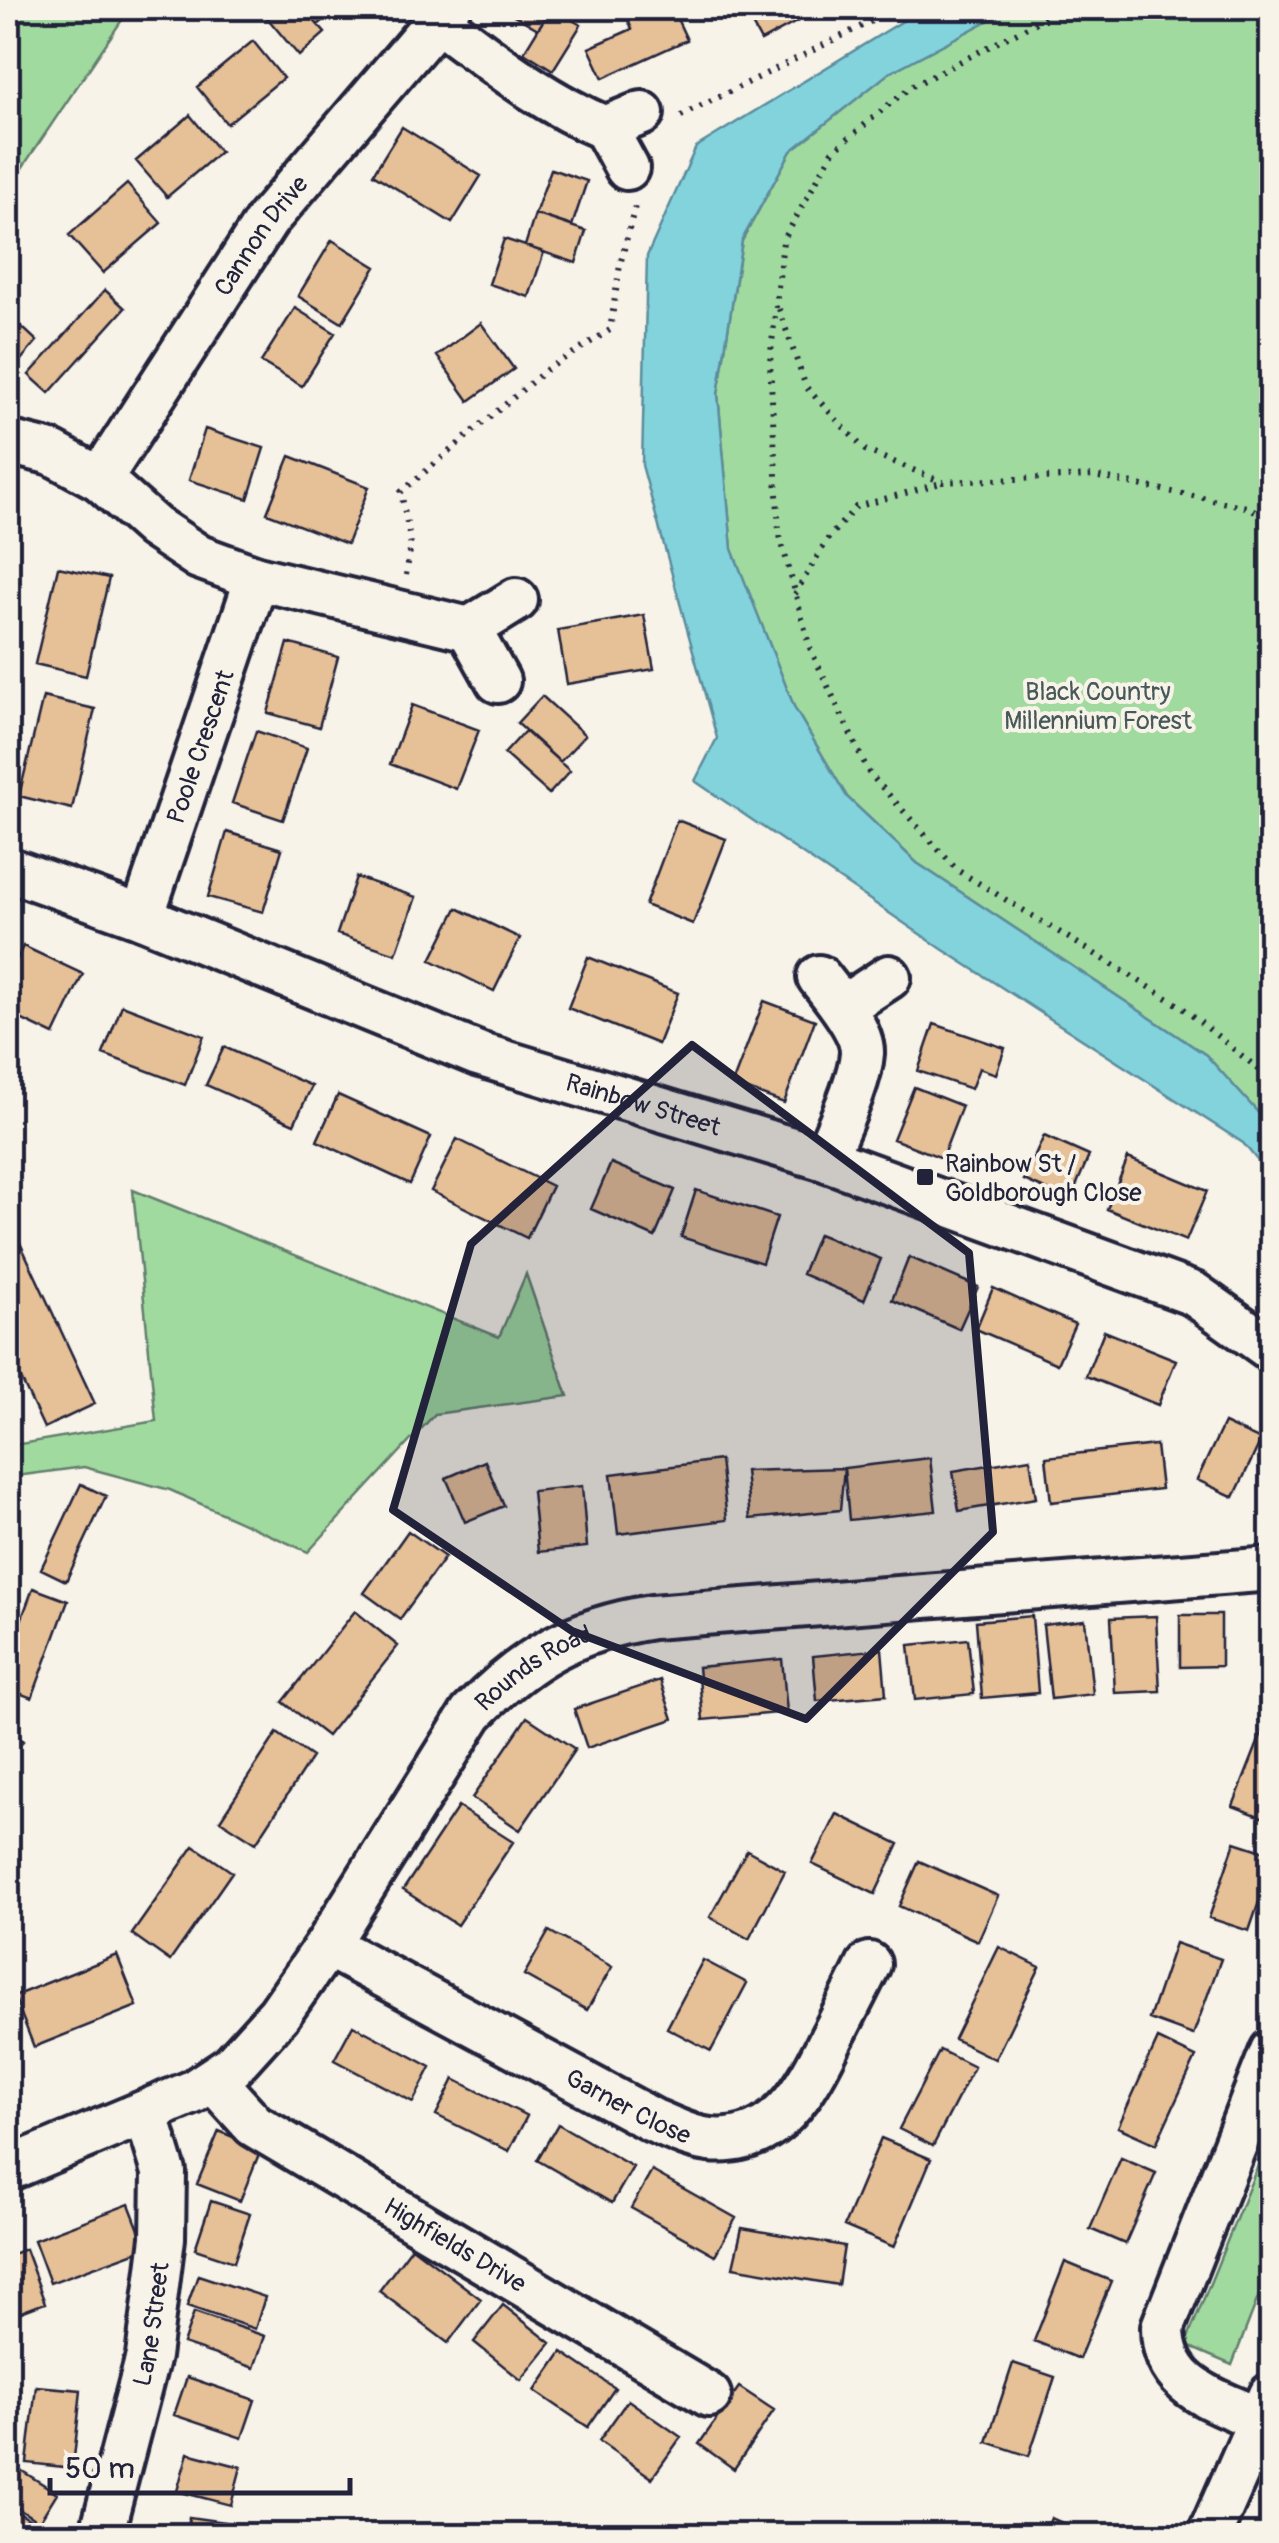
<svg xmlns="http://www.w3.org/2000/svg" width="1279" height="2543" font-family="Pangolin,sans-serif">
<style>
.green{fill:#a1da9f;stroke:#627e6d;stroke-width:2.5}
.water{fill:#83d3dd;stroke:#5c8c9c;stroke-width:2.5}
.building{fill:#e6c097;stroke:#22223b;stroke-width:2.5}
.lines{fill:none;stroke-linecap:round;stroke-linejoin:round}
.minor-casing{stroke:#22223b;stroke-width:50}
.path{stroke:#22223b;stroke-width:6;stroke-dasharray:2.5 8;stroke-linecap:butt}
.minor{stroke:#f7f3e8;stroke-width:42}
.marked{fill:#22223b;fill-opacity:0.2;stroke:#22223b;stroke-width:8;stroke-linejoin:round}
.poi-dot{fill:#22223b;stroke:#f7f3e8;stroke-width:4}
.labels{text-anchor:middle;stroke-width:8;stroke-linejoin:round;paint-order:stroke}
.street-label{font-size:25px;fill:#22223b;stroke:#f7f3e8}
.park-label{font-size:25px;fill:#485959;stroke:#f7f3e8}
.poi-label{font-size:25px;fill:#22223b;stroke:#f7f3e8;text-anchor:start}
</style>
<rect width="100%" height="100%" fill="#f7f3e8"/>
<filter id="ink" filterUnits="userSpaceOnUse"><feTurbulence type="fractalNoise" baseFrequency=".01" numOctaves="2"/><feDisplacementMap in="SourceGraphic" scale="20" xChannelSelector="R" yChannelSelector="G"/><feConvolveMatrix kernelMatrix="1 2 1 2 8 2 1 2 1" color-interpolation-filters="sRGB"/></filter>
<g filter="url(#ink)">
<path class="green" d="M8,8H130L8,189Z
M1012,8H1271V1127L1206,1055L917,863L847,797L795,709L732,550L718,394L742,241L791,151L889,73Z
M133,1190L499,1337L526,1274L568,1396L435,1414L308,1552L170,1490L84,1467L8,1477V1446L156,1421Z
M1271,2133V2264L1232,2365L1185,2345Z"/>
<path class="water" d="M924,8H1012L889,73L791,151L742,240L718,394L732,549L795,709L847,797L917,863L1206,1055L1271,1127V1177L1243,1143L942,949L695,781L717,738L642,465L647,256L696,147Z"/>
<path class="building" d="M272,8H303L325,33L299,56L264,14Z
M303,8H339L318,25Z
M502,8H551L538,29Z
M551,8L581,25L553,70L524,52Z
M638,8H672L687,40L603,78L589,48L632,29L625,13Z
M743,8H804L809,15L761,41Z
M253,41L283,78L227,124L197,87Z
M190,115L220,152L167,197L136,161Z
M402,127L481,176L452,223L373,174Z
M551,169L587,181L572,226L535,214Z
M127,184L161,223L103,273L69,235Z
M535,214L586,231L576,263L525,246Z
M504,239L544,252L529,297L489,284Z
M332,240L376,267L342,323L298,296Z
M105,290L125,308L49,393L29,375Z
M295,308L335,333L302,386L261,362Z
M8,314L37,341L8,375Z
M481,323L514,369L469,401L437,356Z
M205,429L264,448L248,499L189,480Z
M290,456L369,487L347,544L267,513Z
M58,567L109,578L86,676L35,664Z
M644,615L654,669L567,684L558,630Z
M288,643L338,657L319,727L268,713Z
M542,696L585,735L560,762L517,723Z
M43,697L95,709L72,809L19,796Z
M412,705L479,730L456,789L390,764Z
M256,731L307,748L283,820L232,803Z
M525,731L570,771L549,794L504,754Z
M677,820L726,839L693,924L645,905Z
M227,832L282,849L263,912L208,897Z
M356,877L416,897L396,954L337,934Z
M457,908L520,938L494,991L431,960Z
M23,946L83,974L54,1035L8,1013V979Z
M588,957L678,993L658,1044L568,1008Z
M764,1001L815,1020L784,1103L732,1084Z
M122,1005L204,1036L185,1085L103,1054Z
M934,1024L1005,1048L996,1074L979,1068L971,1089L918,1071Z
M224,1047L312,1086L294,1124L206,1085Z
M914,1087L962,1106L942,1158L893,1139Z
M338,1095L431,1137L410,1184L317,1141Z
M1044,1136L1089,1156L1070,1200L1024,1180Z
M457,1139L552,1186L527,1238L431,1191Z
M1128,1158L1207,1191L1186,1241L1107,1209Z
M611,1163L675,1190L655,1237L591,1209Z
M696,1190L777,1217L762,1263L681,1237Z
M8,1217L95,1404L44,1428L8,1351Z
M818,1234L881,1259L864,1300L802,1274Z
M909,1257L978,1287L959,1329L892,1300Z
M993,1288L1075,1324L1057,1364L976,1329Z
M1104,1331L1176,1360L1158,1405L1086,1376Z
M1224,1423L1261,1440L1234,1497L1197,1480Z
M1156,1445L1161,1489L1051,1502L1046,1457Z
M930,1458L936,1511L849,1520L844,1468Z
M1030,1458L1036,1498L959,1511L953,1471Z
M720,1460L727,1520L618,1534L611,1474Z
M485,1461L504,1506L465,1522L446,1478Z
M844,1468L840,1510L750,1519L745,1471Z
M81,1484L106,1496L66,1581L41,1569Z
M582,1486L587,1547L538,1552L532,1491Z
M408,1531L445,1557L400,1619L364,1593Z
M33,1588L68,1601L32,1698L8,1689V1656Z
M355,1611L398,1646L327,1736L283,1702Z
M1180,1615H1221V1666L1180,1667Z
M1032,1616L1038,1693L982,1698L976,1621Z
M1156,1616L1160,1691L1115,1693L1111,1618Z
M1085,1620L1093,1694L1051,1699L1043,1625Z
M968,1639L974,1694L915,1700L909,1645Z
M882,1649L886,1695L817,1701L813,1656Z
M782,1659L787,1712L703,1720L698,1667Z
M660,1680L673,1719L587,1748L574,1709Z
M527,1717L575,1749L520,1830L472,1798Z
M1267,1720L1272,1722V1821L1233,1806Z
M8,1726L23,1741L8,1757Z
M277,1733L312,1757L256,1843L220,1820Z
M458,1807L513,1842L457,1925L403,1890Z
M837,1814L899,1844L875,1894L812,1864Z
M1235,1842L1272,1854V1864L1249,1931L1209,1918Z
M194,1846L232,1872L170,1961L132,1934Z
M747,1850L785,1871L749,1939L710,1917Z
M919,1861L998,1896L978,1941L899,1906Z
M549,1931L612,1967L587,2010L524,1975Z
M1175,1943L1221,1959L1193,2035L1149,2019Z
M999,1947L1040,1967L995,2059L954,2039Z
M117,1955L137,2006L34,2047L14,1996Z
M703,1960L747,1983L711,2051L667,2028Z
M353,2025L431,2067L413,2102L334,2060Z
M1158,2039L1196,2057L1156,2144L1118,2127Z
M940,2050L974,2067L933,2146L899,2129Z
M454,2079L527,2116L509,2151L436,2115Z
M558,2124L633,2167L612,2203L537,2160Z
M219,2131L261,2149L240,2201L197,2184Z
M881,2138L931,2159L894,2247L844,2226Z
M1121,2158L1156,2173L1125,2244L1090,2229Z
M652,2171L736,2218L715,2255L631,2208Z
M211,2201L250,2214L234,2262L195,2249Z
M129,2204L146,2248L50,2283L34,2240Z
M742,2228L844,2246L838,2285L733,2267Z
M412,2247L481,2299L448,2343L379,2291Z
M25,2249L45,2303L8,2317V2256Z
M1065,2262L1111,2281L1079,2359L1034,2341Z
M198,2275L265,2297L255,2329L187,2306Z
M503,2305L551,2343L521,2380L474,2342Z
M194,2312L265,2336L254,2368L183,2344Z
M562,2352L615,2388L588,2427L535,2391Z
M1013,2363L1055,2377L1029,2456L987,2442Z
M187,2377L255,2400L242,2438L174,2415Z
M36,2386L81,2390L73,2468L27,2463Z
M739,2387L774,2410L734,2469L699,2444Z
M628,2400L681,2437L652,2478L599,2441Z
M188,2453L241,2467L231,2505L177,2491Z
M11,2464L57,2493L39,2522L8,2502V2470Z
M8,2507L46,2529L43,2536H8Z
M189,2517L239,2524L237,2536H186Z
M1051,2518L1092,2536H1044Z"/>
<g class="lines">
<defs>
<g id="minor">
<path d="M438,21C492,61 543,102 605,128L642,113"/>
<path d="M605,128L627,168"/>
<path d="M8,442L52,453L100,479L154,527L199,557L257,578L469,629"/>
<path id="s1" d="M100,479L267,220L448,8"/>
<path d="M498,681L469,629L516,600"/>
<path id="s2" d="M8,869L142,917L478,1054L825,1159L1194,1294L1272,1350"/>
<path id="s3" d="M142,917L257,578"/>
<path d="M819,977C833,995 863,1030 862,1053C860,1083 836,1131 825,1159"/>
<path d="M843,1007L889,977"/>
<path id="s4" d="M327,1945L652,2120C671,2128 690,2138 710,2140C777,2146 806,2090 831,2039C844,2014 857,1989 869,1964"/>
<path id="s5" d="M213,2080L254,2125L709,2395"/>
<path id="s6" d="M8,2169L193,2092L232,2066L279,2014L327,1945L472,1713C526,1657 575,1629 652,1617L1272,1569"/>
<path d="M1260,2420C1213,2398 1163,2388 1163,2327L1272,2051"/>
<path id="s7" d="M101,2536L148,2356L163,2238L164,2172L146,2113"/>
<path d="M1209,2536L1271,2395"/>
</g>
</defs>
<use href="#minor" class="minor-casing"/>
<path class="path" d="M1064,8L909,88L833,151L783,241L770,362L779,532L810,648L869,773L957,870L1179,1005L1272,1080
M681,116L898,8
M779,309L806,387L865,450L942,482L1094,476L1247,507L1272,519
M406,575L411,545L401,492L546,370L610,330L620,265L635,206
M795,594L829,537L856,507L941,483"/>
<use href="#minor" class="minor"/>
</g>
</g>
<path class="marked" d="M692,1045L969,1253L993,1532L806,1719L572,1631L393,1510L471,1244Z"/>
<rect class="poi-dot" x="915" y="1167" width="20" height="20" rx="5"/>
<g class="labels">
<g class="street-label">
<text dy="9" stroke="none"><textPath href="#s1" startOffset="292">Cannon Drive</textPath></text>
<text dy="9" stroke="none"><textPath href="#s3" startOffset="180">Poole Crescent</textPath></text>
<text dy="9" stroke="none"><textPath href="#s2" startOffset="678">Rainbow Street</textPath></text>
<text dy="9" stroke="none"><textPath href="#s6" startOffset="752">Rounds Road</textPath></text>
<text dy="9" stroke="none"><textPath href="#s4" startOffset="342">Garner Close</textPath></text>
<text dy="9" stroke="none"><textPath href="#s5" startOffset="295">Highfields Drive</textPath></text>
<text dy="9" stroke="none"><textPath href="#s7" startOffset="218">Lane Street</textPath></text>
</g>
<g class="park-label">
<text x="1098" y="700">Black Country<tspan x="1098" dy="29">Millennium Forest</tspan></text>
</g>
<g class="poi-label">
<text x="945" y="1172">Rainbow St /<tspan x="945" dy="29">Goldborough Close</tspan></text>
</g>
</g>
<rect width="1279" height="2543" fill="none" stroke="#f7f3e8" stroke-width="40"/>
<rect x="20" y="20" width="1239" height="2503" fill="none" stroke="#22223b" stroke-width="4" filter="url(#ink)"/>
<path d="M50 2478v15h300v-15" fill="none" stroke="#22223b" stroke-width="5"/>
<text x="65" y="2478" font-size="30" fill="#22223b" stroke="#f7f3e8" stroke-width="8" paint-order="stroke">50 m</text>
</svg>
